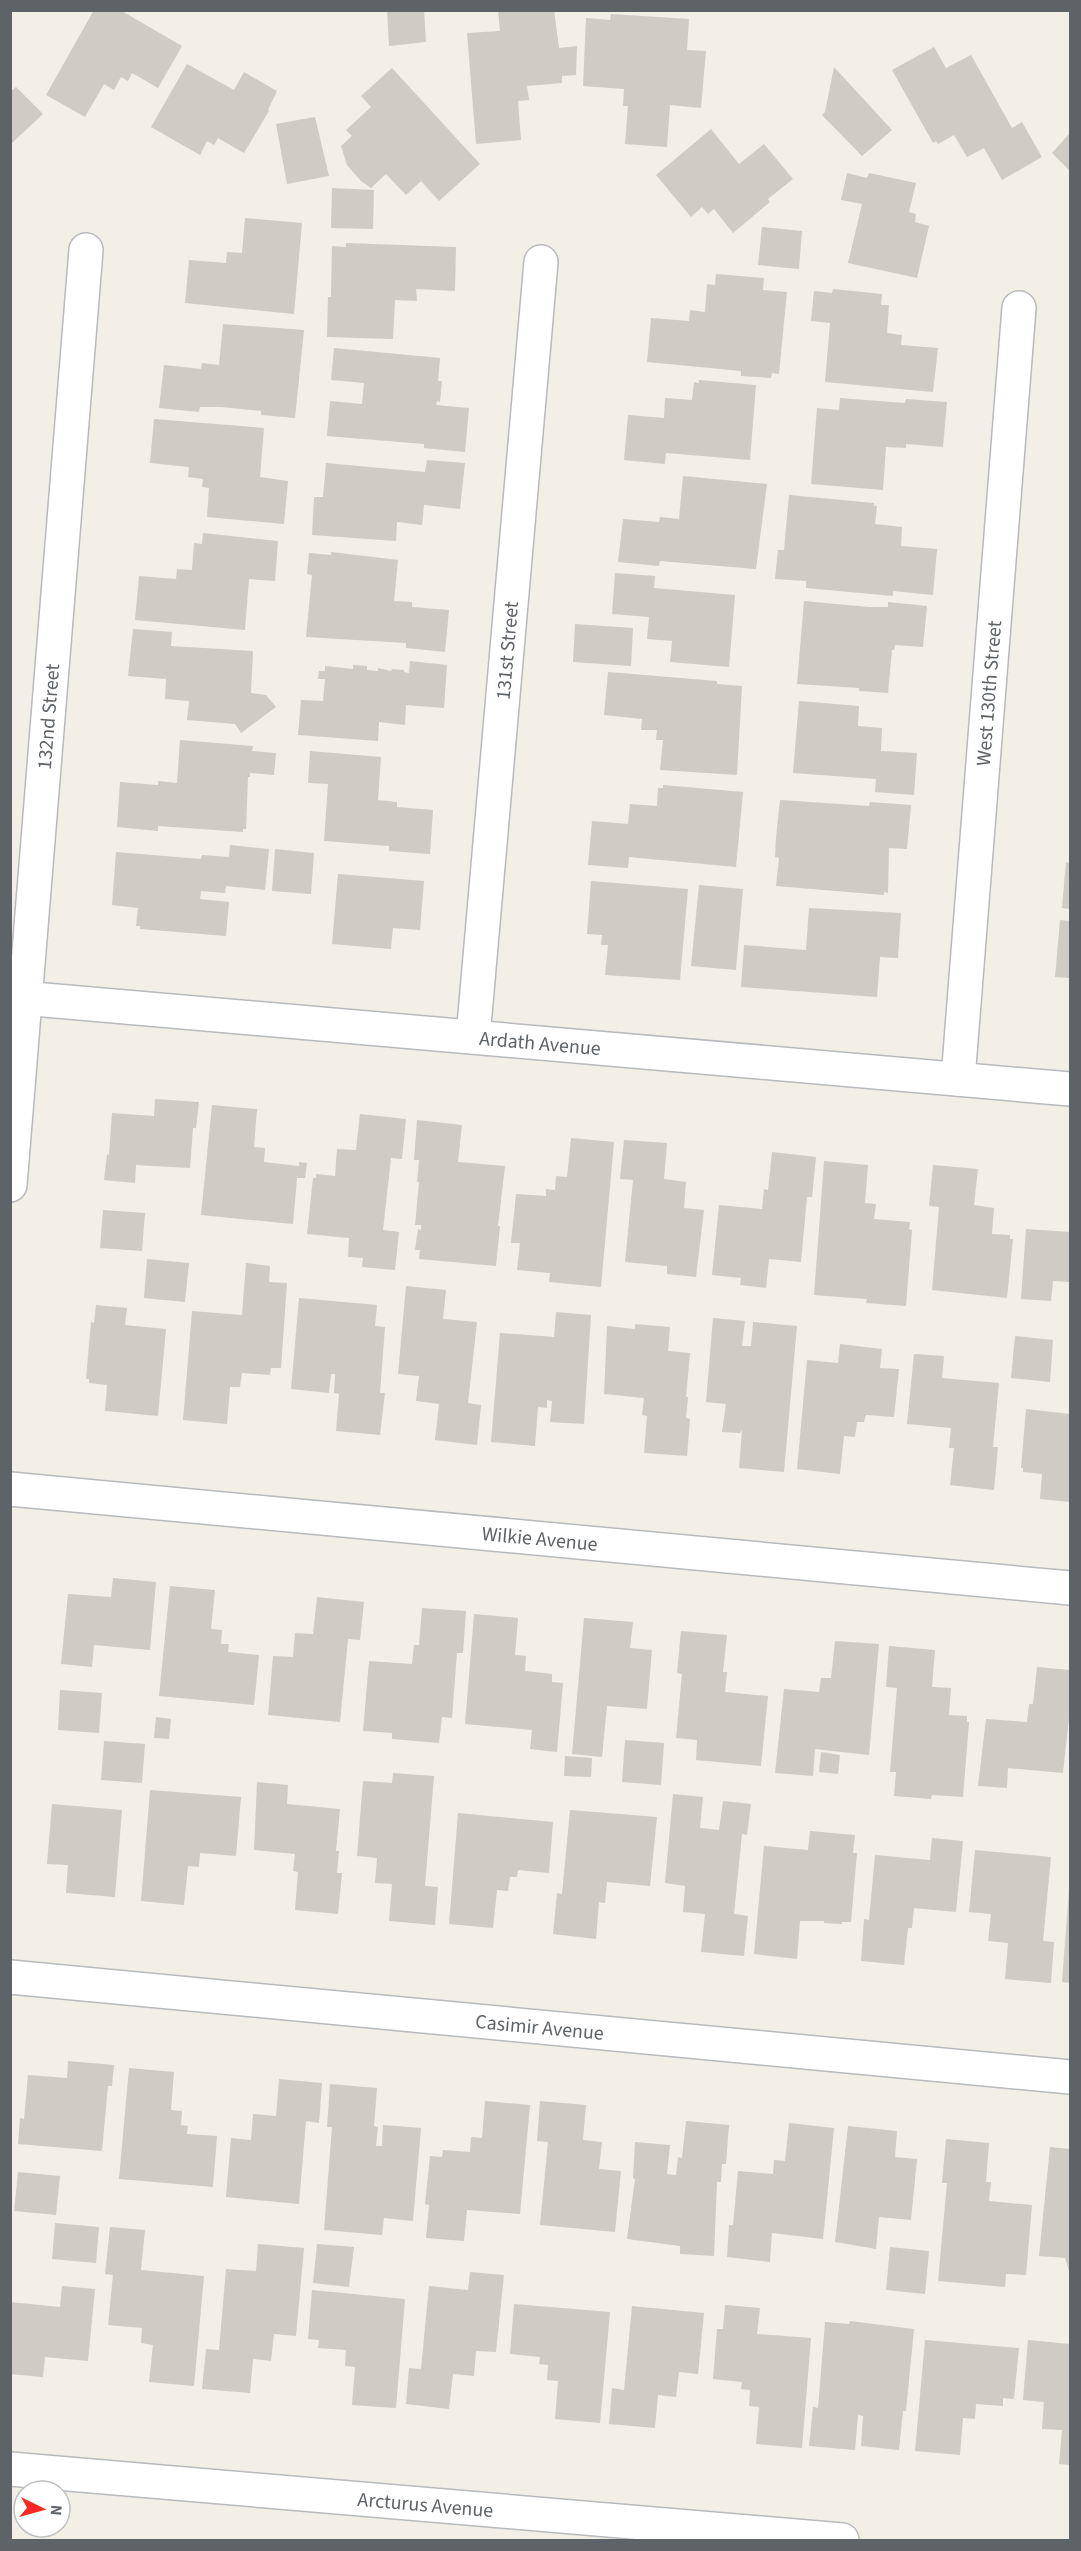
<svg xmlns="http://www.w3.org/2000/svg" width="1081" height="2551" font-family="'Source Sans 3',sans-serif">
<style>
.building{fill:#cfcbc5}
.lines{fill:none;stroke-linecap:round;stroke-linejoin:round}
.street-casing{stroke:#b7babe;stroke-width:36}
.street{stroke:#fff;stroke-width:33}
.labels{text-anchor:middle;stroke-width:4.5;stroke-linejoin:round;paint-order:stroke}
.street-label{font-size:20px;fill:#5e6368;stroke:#fff}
</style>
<rect width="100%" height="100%" fill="#f2efe7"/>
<path class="building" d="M94,10H120L182,46L158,88L132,73L128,81L121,77L114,90L104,84L85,117L46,95Z
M387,10H424L426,42L389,46Z
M554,10L559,48L577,46L576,75L562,76V83L527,86L529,100L518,101L521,140L476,144L467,33L500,31L498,11Z
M611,14L689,19L687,50L706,51L701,108L670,105L667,147L625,144L628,106H623L624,89L583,86L586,18L610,20Z
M934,47L946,68L971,55L1012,128L1022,122L1042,157L1002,180L984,148L967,157L954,135L938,144L936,141L933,143L892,70Z
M187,64L234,90L244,72L277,91L268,110L269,111L244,153L218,138L214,145L207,141L200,155L151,127Z
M834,67L892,130L862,156L822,115L825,112Z
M392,68L480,164L439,201L421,181L406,195L386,174L371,188L361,181L347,165L341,146L352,136L346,130L371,107L361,96Z
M16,87L43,114L12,143L10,92Z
M315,117L329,176L287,184L276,124Z
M711,129L739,164L764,144L793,179L768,199L770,202L733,233L714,209L708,214L702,207L691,217L656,175Z
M1070,133V171L1052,153Z
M847,173L867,178L869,173L916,183L909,212L916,214L915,222L929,226L917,278L848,263L862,204L841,200Z
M332,188L374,190L373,229L331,228Z
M245,218L302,223L294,314L185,303L189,260L226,263L227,252L242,253Z
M762,227L802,231L799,269L758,265Z
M346,243L456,247L455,291L416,289L417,301L395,300L393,339L327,337L328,297H331L332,246L346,247Z
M716,274L764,278L763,290L787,292L779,374L772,373L771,378L741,376V371L647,362L651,318L689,321L690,310L705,312L707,284L715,285Z
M833,289L882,294L881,305H889L887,333L902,335L901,345L938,348L933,392L825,382L830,323L811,321L814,291L832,293Z
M223,324L304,330L295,418L261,415V411L221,407H200L199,412L159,408L164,365L201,369L202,363L219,365Z
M334,348L440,358L438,381H442L440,402L437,401L436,405L469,408L465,452L424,448V444L327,436L330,401L362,404L364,383L331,380Z
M699,380L756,385L750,460L666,453L665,464L624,460L628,415L664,418L665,398L692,400L694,382L699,383Z
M840,398L905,403L906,399L947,402L943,447L906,444V448L886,447L883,490L811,484L817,408L839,410Z
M154,419L264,428L260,477L288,481L284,524L207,517L209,488L202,487L203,479L188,477L189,467L150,463Z
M427,460L465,463L460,509L424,505L422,525L397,522L396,541L312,535L314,497H323L326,463L425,472Z
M683,476L767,484L756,569L660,561L659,566L618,562L623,519L659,522L660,517L679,519Z
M789,495L874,503V506H877L875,524L902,527L901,546L937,549L933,595L893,591V596L806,588V581L775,579L778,550H784Z
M203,533L278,541L275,581L249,579L245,630L135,620L139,576L176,579L177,569L192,570L194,543L202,544Z
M331,552L398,560L394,601L412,602V607L449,610L445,652L406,648V643L306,637L312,575L307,574L309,553L331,555Z
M615,573L655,576L654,588L735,595L729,667L670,662L672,641L647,639L649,617L612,614Z
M804,601L869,607H888V602L927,606L923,647L895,645L894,650H892L888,693L859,691V688L797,684Z
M575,624L633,628L631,666L573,662Z
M133,629L172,632L171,646L253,651L251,693L266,695L276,707L241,733L235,724L187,720L189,701L165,699L166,679L128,676Z
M410,661L447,665L444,708L406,705L405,725L379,722L378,741L298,735L301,700L323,701L325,679H318L319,671H325V666L353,669V665L367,666V670L378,671V668L391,671L392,669L404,670V672L409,673Z
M608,672L717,681V684L742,686L737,775L660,770L663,740H656L657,730H641L642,719L604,715Z
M799,701L859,706L858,726L882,728L881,751L917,753L914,795L875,792L876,779L793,773Z
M180,740L253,746L252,751L276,753L274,775L250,773V777H248L246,829H243V832L158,826V831L117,827L120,782L158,785V781L177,783Z
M310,751L381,757L378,800L397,802V807L433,810L430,854L389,851V846L324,841L328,784L308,783Z
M663,785L743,792L736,867L629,857L628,868L588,865L592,821L628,824L630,804L657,806L658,788H663Z
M780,800L869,806L870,802L911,805L907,849L889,848L888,893L884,892V895L776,886L779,858L775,857L776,837Z
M230,845L269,849L265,890L226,886L225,893L201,891L200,899L229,902L226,936L140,929V926H136L138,908L112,905L116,852L201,859L202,855L229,857Z
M275,849L314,853L311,894L272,891Z
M1066,862L1070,863V909L1062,908Z
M338,874L424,881L420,930L393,928L391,949L332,944Z
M591,881L688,889L680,980L605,975L608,945H601L602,935L587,934Z
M699,885L743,889L736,970L691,966Z
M809,908L901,913L898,958L880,957L877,997L741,987L744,945L806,950Z
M1060,920L1070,921V978L1055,977Z
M155,1099L199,1102L196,1128H193L190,1168L136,1165L135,1183L104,1180L107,1154L109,1155L112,1113L154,1116Z
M212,1105L257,1109L254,1147L265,1148L264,1162L299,1166V1162L307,1163L305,1178H297L293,1224L201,1215Z
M360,1114L406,1119L402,1159L391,1158L383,1230L399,1232L395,1270L362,1267L363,1258L348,1257L349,1238L307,1234L313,1178H316V1174L335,1176L337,1149L356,1150Z
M417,1120L462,1125L458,1162L505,1166L498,1226H500L496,1266L419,1259L420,1250H415L418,1229L421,1230V1225H415L419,1182H417L419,1160H414Z
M571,1138L614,1142L601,1287L549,1282L550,1273L517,1270L520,1243H511L516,1194L546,1196V1189L555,1190L556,1176L567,1177Z
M624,1140L667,1143L664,1179L686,1182L684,1208L704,1210L696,1277L667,1274V1266L625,1262L633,1180L620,1179Z
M772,1152L816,1157L812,1197H807L801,1262L769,1259L766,1288L740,1285L741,1278L712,1275L719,1205L762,1209L764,1189L768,1190Z
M824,1161L868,1165L865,1203L876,1204L874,1219L910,1222L909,1229L912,1230L906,1306L866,1303L867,1299L814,1295Z
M933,1165L978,1169L974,1205L994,1208L992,1234L1010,1235V1239H1013L1007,1298L932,1290L939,1207L929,1206Z
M103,1210L145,1213L142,1251L100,1248Z
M1026,1229L1070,1232V1282L1053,1281L1051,1301L1021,1299Z
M147,1259L189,1263L185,1302L144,1298Z
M246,1263L270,1266L269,1282L287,1283L281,1368H271L270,1375L242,1373L240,1387H230L227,1424L183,1420L192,1311L242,1315Z
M406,1286L446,1290L443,1319L477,1322L468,1403L481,1405L477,1445L435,1440L439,1404L416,1401L419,1376L398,1374Z
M299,1298L377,1305L375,1326L385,1327L380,1393H385L380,1435L336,1431L339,1394L334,1393L335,1374H331L329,1393L291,1389Z
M96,1305L127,1308L125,1325L166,1329L158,1416L105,1411L107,1385L89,1383V1379H86L91,1322L94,1323Z
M556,1312L591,1315L584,1424L550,1422L552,1401L547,1400V1408L538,1407L535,1446L491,1442L500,1333L554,1337Z
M713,1318L745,1321L742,1346H751L753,1322L797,1326L784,1472L739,1468L742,1430L740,1433L722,1432L726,1404L706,1402Z
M635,1324L670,1327L668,1351L690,1353L686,1397H688L686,1418L690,1419L687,1456L644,1453L647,1416L642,1415L644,1398L604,1394L607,1326L635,1329Z
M1015,1336L1053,1340L1050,1382L1011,1378Z
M840,1344L882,1349L880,1368L899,1369L894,1417L866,1415L864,1422H857L855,1437L844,1436L840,1474L797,1469L807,1360L838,1363Z
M914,1354L944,1356L942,1378L999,1383L993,1447H998L994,1490L950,1485L954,1448H949L951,1428L907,1424Z
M1026,1409L1070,1414V1502L1040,1499L1042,1474L1023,1472V1468H1021Z
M113,1578L156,1582L150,1650L94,1645L92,1667L61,1664L68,1594L111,1597Z
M170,1586L215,1590L211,1629L222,1630L221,1644H229L228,1652L259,1655L254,1705L159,1696Z
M317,1597L364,1602L360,1640L348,1639L340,1722L268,1715L273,1656L293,1657L295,1633L313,1634Z
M422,1608L466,1611L463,1653H457L452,1718L442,1717L439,1743L392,1739V1733L363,1731L369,1661L412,1664L414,1645H419Z
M474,1614L518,1618L515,1655L526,1656L525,1671L552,1674V1682L563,1683L557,1752L530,1749L532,1730L465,1724Z
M584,1618L633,1622L630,1648L652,1650L647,1709L607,1706L602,1757L572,1754Z
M681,1631L727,1635L723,1672H727L725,1692L768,1696L761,1766L696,1760L697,1740L676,1738L682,1674L677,1673Z
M835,1641L879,1644L869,1755L815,1749L813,1776L775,1773L784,1689L819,1692L821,1678H831Z
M889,1646L935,1650L932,1687L951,1688L949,1715L967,1716V1722H969L963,1797L932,1795L931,1799L894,1796L896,1772H890L897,1688L886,1687Z
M1037,1667L1070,1670V1709L1063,1773L1008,1768L1007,1788L978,1786L986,1719L1027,1722L1029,1704H1033Z
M60,1690L102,1693L99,1733L58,1730Z
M156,1717L171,1719L169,1739L154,1738Z
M625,1740L664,1743L661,1785L622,1782Z
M104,1741L145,1744L142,1783L101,1780Z
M821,1752L840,1755L838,1774L819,1772Z
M565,1756L592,1758L591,1777L564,1776Z
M393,1773L434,1776L425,1886L438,1887L435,1925L389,1921L392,1884L375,1883L377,1858L357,1856L363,1781L392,1783Z
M257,1782L288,1785L287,1804L340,1809L336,1851H339L337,1873H342L338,1914L295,1910L298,1872L293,1871L295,1854L254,1850Z
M150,1790L241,1797L236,1856L200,1853L199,1867L188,1866L184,1905L141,1901Z
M673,1794L703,1797L700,1828L719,1830L723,1801L751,1804L747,1835L742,1834L734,1914L748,1916L744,1956L701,1952L705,1914L683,1912L685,1886L665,1883Z
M52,1804L122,1810L115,1897L66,1893L68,1865L47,1864Z
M570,1810L657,1817L650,1886L607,1882L605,1903L599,1902L596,1939L553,1934L557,1893L562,1894Z
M458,1813L553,1822L549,1873L518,1870L517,1877H510L508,1891L497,1890L493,1928L449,1924Z
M810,1831L855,1835L853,1853H857L851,1922H842V1924L824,1923V1921H800L797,1959L754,1954L764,1846L808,1850Z
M932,1838L963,1841L956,1912L914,1908L912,1928H908L904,1965L861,1961L864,1919L869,1920L875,1855L930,1860Z
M975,1850L1051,1857L1043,1941L1054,1942L1051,1983L1005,1979L1008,1943L988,1941L991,1914L969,1912Z
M1069,1890H1070V1983L1062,1982Z
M68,2061L114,2065L112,2086H108L102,2151L18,2144L20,2118L24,2119L28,2075L67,2078Z
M129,2068L174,2072L171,2110L182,2111L181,2125L188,2126L187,2134L217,2136L213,2187L119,2179Z
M279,2079L322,2083L319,2123L306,2121L299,2204L226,2197L231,2138L251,2140L253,2114L276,2116Z
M330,2084L377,2088L374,2126L378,2127L376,2146H382L383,2125L421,2128L413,2221L384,2218L382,2235L324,2230L332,2127H327Z
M485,2101L530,2105L520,2214L467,2210L464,2241L426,2238L429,2205L425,2204L430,2156L442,2157L443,2150L470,2152L471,2137L482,2138Z
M540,2101L586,2105L583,2140L602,2142L599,2169L621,2171L615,2232L540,2225L548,2142L537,2141Z
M686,2121L729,2125L726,2164H722L721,2182H717L714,2256L680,2254V2246L627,2239L635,2179L633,2178L635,2142L670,2145L667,2174L676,2175L678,2157L682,2158Z
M789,2123L834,2128L823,2239L772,2233L770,2262L727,2257L729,2225H733L738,2171L773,2174L774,2160L785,2161Z
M848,2126L897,2131L895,2157L917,2159L911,2220L879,2217L876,2249L835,2242Z
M946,2139L989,2143L986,2182H991L989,2201L1032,2205L1026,2275L1006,2274L1005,2287L938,2281L947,2183H942Z
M1050,2147L1070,2149V2274L1065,2258L1039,2256Z
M18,2172L60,2176L56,2215L14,2211Z
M55,2223L99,2227L96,2263L52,2259Z
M110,2227L145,2230L141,2270L204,2276L194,2386L149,2382L153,2345L141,2343L142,2328L108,2325L113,2275L105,2274Z
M258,2244L304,2248L296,2336L274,2334L271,2361L253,2359L250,2393L202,2389L206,2349L219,2350L226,2269L256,2271Z
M317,2244L354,2247L349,2287L313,2283Z
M890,2247L929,2251L925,2294L886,2290Z
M470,2272L504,2275L496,2352L476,2351L474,2376L453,2374L449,2409L406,2404L409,2368L421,2369L429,2286L468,2290Z
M62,2286L95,2289L88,2361L45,2357L43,2377L10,2374V2302L60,2307Z
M312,2290L405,2299L396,2408L352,2405L355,2367L345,2366L346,2350L318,2348L319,2340L308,2339Z
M514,2304L610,2312L600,2423L555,2419L558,2381L547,2380L548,2365L539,2364L540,2357L510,2354Z
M725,2305L760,2308L757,2334L811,2338L802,2448L756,2444L759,2407L749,2406L750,2390L741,2389L742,2382L713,2379L717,2329H723Z
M632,2306L704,2313L698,2374L679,2372L676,2397L658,2395L655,2428L609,2424L612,2388L624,2390Z
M850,2321L914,2329L906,2411H903L899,2450L861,2446L863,2416L858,2415L855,2450L809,2446L813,2407L818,2408L825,2322L849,2324Z
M925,2340L1019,2348L1014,2399L1003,2398V2406L976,2404L975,2419L963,2418L960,2455L915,2451Z
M1028,2340L1070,2344V2465L1059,2464L1062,2430L1042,2429L1044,2402L1023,2400Z"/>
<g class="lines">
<defs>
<g id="street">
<path id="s1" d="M10,997L1070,1089"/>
<path id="s2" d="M473,1037L541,262"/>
<path id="s3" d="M958,1079L1019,308"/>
<path id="s4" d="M10,1185L86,250"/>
<path id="s5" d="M10,1489L1070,1588"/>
<path id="s6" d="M10,1977L1070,2077"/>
<path id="s7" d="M10,2469L842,2540"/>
</g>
</defs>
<use href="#street" class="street-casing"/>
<use href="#street" class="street"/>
</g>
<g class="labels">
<g class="street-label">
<text dy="7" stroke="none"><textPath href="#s2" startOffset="388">131st Street</textPath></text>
<text dy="7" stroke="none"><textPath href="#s3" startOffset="387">West 130th Street</textPath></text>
<text dy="7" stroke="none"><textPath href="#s4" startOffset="470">132nd Street</textPath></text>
<text dy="7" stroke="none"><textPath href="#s1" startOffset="532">Ardath Avenue</textPath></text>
<text dy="7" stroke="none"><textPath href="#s5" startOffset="532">Wilkie Avenue</textPath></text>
<text dy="7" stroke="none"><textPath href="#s6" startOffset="532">Casimir Avenue</textPath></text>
<text dy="7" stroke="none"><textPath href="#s7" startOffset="417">Arcturus Avenue</textPath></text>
</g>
</g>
<rect width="1081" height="2551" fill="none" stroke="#5e6368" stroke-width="24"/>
<g transform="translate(42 2509) rotate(95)"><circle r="28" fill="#ffffff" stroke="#bfc1c3" stroke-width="1.5"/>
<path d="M0-4.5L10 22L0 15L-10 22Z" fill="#fb2923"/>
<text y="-9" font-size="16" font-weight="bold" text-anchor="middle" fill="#5e6368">N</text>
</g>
</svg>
